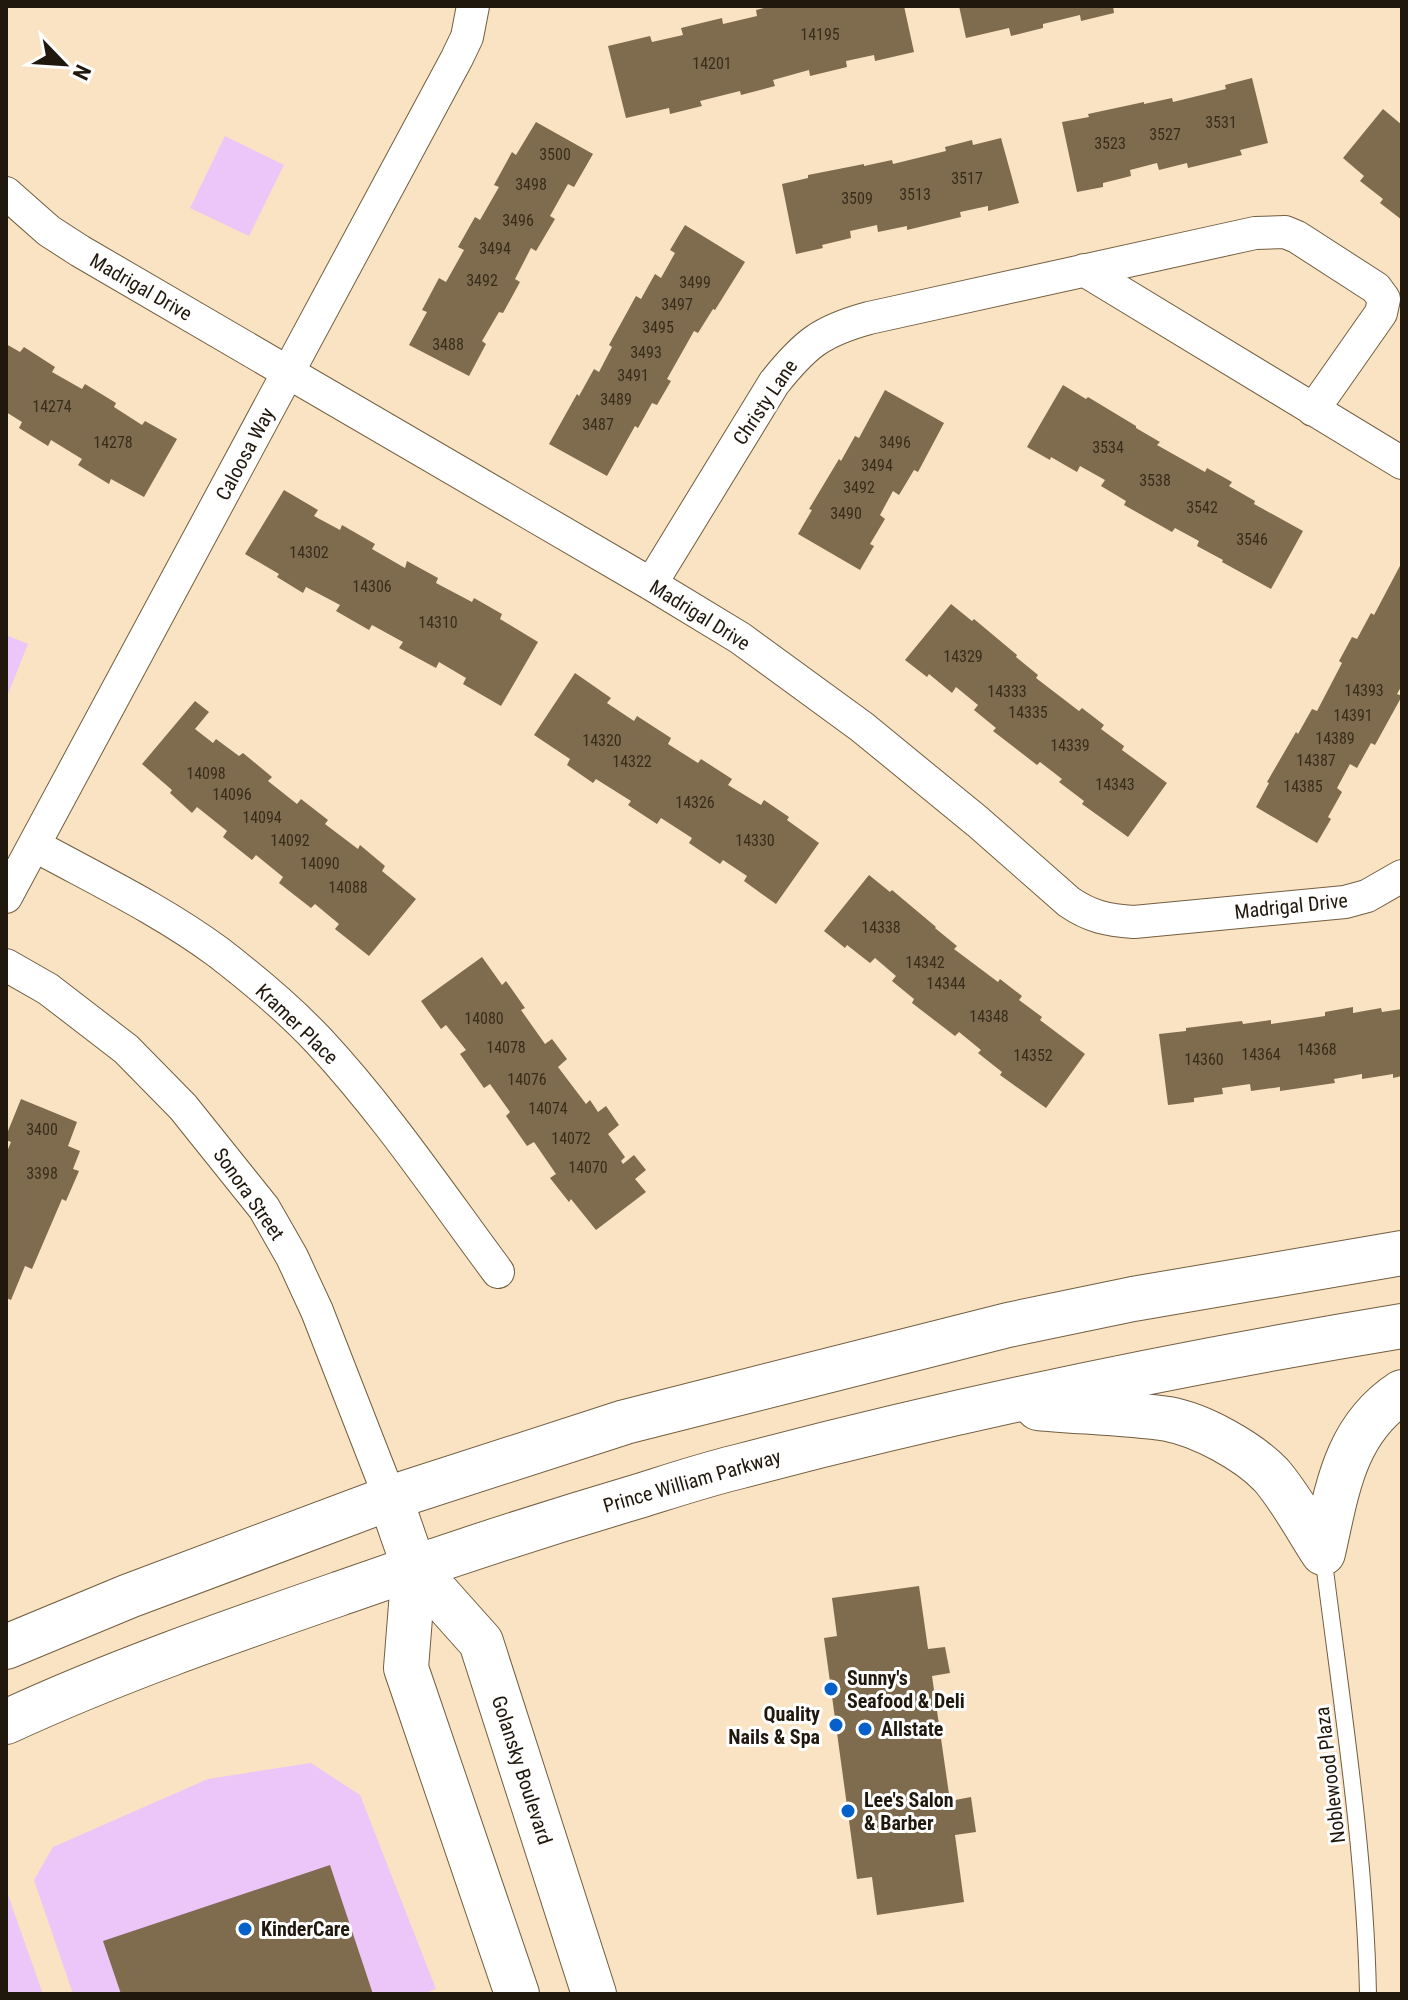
<svg xmlns="http://www.w3.org/2000/svg" width="1408" height="2000" font-family="'Roboto Condensed',sans-serif">
<style>
.green{fill:#ecc5f9}
.building{fill:#7f6b4d}
.lines{fill:none;stroke-linecap:round;stroke-linejoin:round}
.lane-casing{stroke:#715e40;stroke-width:18}
.street-casing{stroke:#715e40;stroke-width:34}
.secondary-casing{stroke:#715e40;stroke-width:46}
.highway-casing{stroke:#715e40;stroke-width:46}
.lane{stroke:#fff;stroke-width:16}
.street{stroke:#fff;stroke-width:32}
.secondary{stroke:#fff;stroke-width:44}
.highway{stroke:#fff;stroke-width:44}
.poi-dot{fill:#0660c9;stroke:#fff;stroke-width:3}
.labels{text-anchor:middle;stroke-width:6;stroke-linejoin:round;paint-order:stroke}
.number-label{font-size:16px;fill:#382d1c}
.street-label{font-size:20px;fill:#20180c;stroke:#fff}
.poi-label{font-size:20px;font-weight:bold;fill:#20180c;stroke:#fff;text-anchor:start}
</style>
<rect width="100%" height="100%" fill="#fae3c2"/>
<path class="green" d="M225,136L284,165L249,236L190,208Z
M6,635L28,644L6,699Z
M311,1763L360,1795L436,1989L422,1994H373L330,1866L104,1942L121,1994H73L34,1880L53,1847L208,1779Z
M8,1895L43,1994H6V1896Z"/>
<path class="building" d="M772,6H794V7L904,6L914,52L875,61L874,55L846,61L847,67L810,76L809,70L773,80L775,86L741,95L740,91L700,101L702,106L670,114L669,108L626,118L608,46L650,36L652,42L683,35L681,28L722,18L723,24L757,16L756,10Z
M959,6H1113L1114,13L1081,21L1080,15L1043,24V28L1011,36L1009,28L966,38Z
M1252,78L1268,143L1240,150L1242,155L1188,168L1187,163L1159,170L1157,163L1130,170L1131,176L1103,183V187L1077,192L1062,122L1089,117L1088,114L1144,102V104L1172,98L1173,102L1226,89L1225,85Z
M1383,109L1402,125V220L1380,203L1383,199L1360,181L1364,176L1343,158Z
M536,122L593,154L574,187L568,184L550,216L555,219L536,251L531,248L515,279L520,282L503,313L499,312L482,341L486,344L469,376L409,345L427,312L422,310L439,278L446,282L464,250L458,247L475,217L480,220L499,187L494,185L512,152L516,155Z
M1001,138L1019,203L988,211V206L960,212L961,217L907,230V226L878,232L877,225L850,231L851,238L822,245L823,248L796,254L782,184L808,178V175L864,164V166L892,160L893,164L946,151L945,147L972,140L973,145Z
M685,225L745,262L715,310L713,309L698,333L694,331L667,379L671,381L657,405L652,403L638,428L635,426L607,476L549,444L577,394L579,396L594,369L599,372L612,347L609,345L636,296L641,299L655,274L661,278L675,253L670,250Z
M6,344L20,352L24,347L55,367L52,372L82,389L85,384L116,403L114,407L142,425L145,421L177,439L144,497L111,479L109,484L78,465L82,459L51,440L48,446L19,428L22,422L6,412Z
M1063,385L1086,399L1088,397L1136,426V428L1160,442L1157,445L1205,472L1207,468L1232,482L1229,486L1255,501L1254,504L1303,531L1271,589L1222,562L1223,560L1197,546L1199,541L1175,528L1172,532L1124,505L1126,501L1101,486L1105,480L1080,466L1077,472L1051,457L1050,460L1027,447Z
M885,390L944,423L918,472L914,470L899,495L893,491L880,515L885,519L870,544L874,546L860,570L798,534L812,510L809,509L839,459L841,461L855,436L859,438Z
M284,490L318,510L314,516L340,530L342,525L375,544L372,549L405,568L407,561L438,578L436,583L472,602L474,598L502,614L500,619L538,642L501,706L463,684L466,678L439,662L436,668L399,648L403,642L372,625L369,630L336,611L340,605L306,587L303,593L277,577L279,574L245,554Z
M1402,562V685L1397,694L1402,696L1375,745L1371,743L1357,768L1350,764L1337,788L1342,792L1328,817L1331,819L1317,843L1256,807L1269,783L1267,782L1296,732L1298,734L1312,709L1317,711L1342,663L1339,661L1352,637L1357,639L1371,613L1374,615Z
M951,604L972,621L974,619L1017,655L1016,657L1038,675L1036,678L1079,711L1082,708L1104,725L1101,729L1124,746L1122,750L1167,783L1128,837L1082,804L1084,801L1059,782L1062,779L1040,762L1037,765L993,731L996,728L974,710L978,705L956,687L952,693L929,674L927,677L905,660Z
M575,673L611,698L607,703L634,721L637,716L671,738L668,744L698,763L701,759L732,779L728,785L761,805L764,800L789,817L787,820L819,843L776,904L744,881L747,876L723,860L720,864L689,843L692,838L661,818L657,824L628,805L631,801L596,779L593,783L567,765L570,759L534,735Z
M195,701L209,712L195,729L213,743L216,739L239,756L243,753L272,777L268,781L297,804L301,799L328,820L325,824L358,849L360,845L385,866L382,871L416,899L369,956L335,929L339,924L315,904L311,908L279,883L283,877L256,855L252,860L223,837L227,831L197,807L192,813L170,793L172,790L142,764Z
M869,875L890,892L892,890L936,927L935,928L957,946L954,949L998,982L1000,979L1022,996L1019,1000L1042,1017L1040,1020L1085,1054L1046,1108L1000,1075L1002,1072L978,1053L981,1050L959,1032L955,1036L912,1003L914,999L892,981L896,976L875,958L870,963L847,945L845,948L824,931Z
M482,957L502,985L506,981L525,1008L521,1010L545,1044L552,1039L567,1059L558,1067L586,1104L590,1100L598,1112L606,1106L619,1125L608,1134L625,1157L621,1161L623,1164L634,1155L646,1170L635,1179L646,1192L596,1230L571,1199L569,1202L550,1178L556,1174L534,1142L527,1146L506,1116L510,1112L490,1084L484,1088L460,1054L466,1050L446,1025L441,1029L421,1001Z
M1353,1007V1013L1381,1008L1382,1012L1402,1009V1076L1393,1078V1074L1362,1079V1074L1334,1079L1335,1083L1280,1091V1087L1251,1091L1250,1084L1222,1088L1223,1094L1194,1098V1102L1168,1105L1159,1034L1186,1031V1028L1242,1021L1243,1024L1271,1020V1024L1325,1016V1012Z
M21,1099L77,1122L68,1146L80,1151L73,1169L79,1171L66,1201L62,1199L32,1269L25,1266L11,1300L6,1298V1154L11,1142L6,1140V1136Z
M919,1586L928,1649L945,1647L950,1673L932,1676L950,1801L971,1797L976,1832L955,1835L964,1902L877,1915L872,1877L857,1879L824,1638L837,1636L832,1598Z
M330,1865L373,1994H121L103,1941Z"/>
<g class="lines">
<defs>
<path id="lane" d="M1323,1554C1341,1700 1365,1847 1368,1994"/>
<path id="street" d="M6,193L49,231L80,251L651,584L740,638L862,727L978,822L1069,902C1091,917 1107,920 1134,922L1345,902L1367,896L1402,876
M1084,270L1402,463
M651,584L774,383C805,344 821,331 869,318L1255,233L1285,232L1297,237L1376,288L1384,299L1381,313L1313,410
M34,845C96,879 161,910 218,952C253,979 289,1009 319,1041C385,1112 440,1194 498,1272
M6,897L457,58L467,37L473,6
M6,965L48,989L126,1049L183,1107L264,1208L292,1257L317,1311L390,1498"/>
<path id="secondary" d="M390,1498L414,1567L481,1642L594,1994
M414,1567L406,1668L517,1994"/>
<path id="highway" d="M1038,1408C1081,1412 1126,1413 1168,1419C1201,1425 1248,1451 1271,1475C1291,1498 1306,1527 1323,1553
M1323,1553C1337,1491 1344,1430 1402,1392
M6,1647L129,1596L390,1498L625,1422L1008,1325L1133,1299L1402,1253
M6,1722C116,1671 232,1631 347,1591C443,1557 541,1525 639,1496C671,1486 704,1475 737,1467C956,1409 1178,1363 1402,1326"/>
</defs>
<use href="#lane" class="lane-casing"/>
<use href="#street" class="street-casing"/>
<use href="#secondary" class="secondary-casing"/>
<use href="#highway" class="highway-casing"/>
<use href="#lane" class="lane"/>
<use href="#street" class="street"/>
<use href="#secondary" class="secondary"/>
<use href="#highway" class="highway"/>
</g>
<g class="poi-dot">
<circle cx="831" cy="1689" r="8"/>
<circle cx="836" cy="1725" r="8"/>
<circle cx="865" cy="1729" r="8"/>
<circle cx="848" cy="1811" r="8"/>
<circle cx="245" cy="1929" r="8"/>
</g>
<g class="labels">
<g class="number-label">
<text x="820" y="40">14195</text>
<text x="712" y="69">14201</text>
<text x="1221" y="128">3531</text>
<text x="1165" y="140">3527</text>
<text x="1110" y="149">3523</text>
<text x="555" y="160">3500</text>
<text x="967" y="184">3517</text>
<text x="531" y="190">3498</text>
<text x="915" y="200">3513</text>
<text x="857" y="204">3509</text>
<text x="518" y="226">3496</text>
<text x="495" y="254">3494</text>
<text x="482" y="286">3492</text>
<text x="695" y="288">3499</text>
<text x="677" y="310">3497</text>
<text x="658" y="333">3495</text>
<text x="448" y="350">3488</text>
<text x="646" y="358">3493</text>
<text x="633" y="381">3491</text>
<text x="616" y="405">3489</text>
<text x="52" y="412">14274</text>
<text x="598" y="430">3487</text>
<text x="113" y="448">14278</text>
<text x="895" y="448">3496</text>
<text x="1108" y="453">3534</text>
<text x="877" y="471">3494</text>
<text x="1155" y="486">3538</text>
<text x="859" y="493">3492</text>
<text x="1202" y="513">3542</text>
<text x="846" y="519">3490</text>
<text x="1252" y="545">3546</text>
<text x="309" y="558">14302</text>
<text x="372" y="592">14306</text>
<text x="438" y="628">14310</text>
<text x="963" y="662">14329</text>
<text x="1364" y="696">14393</text>
<text x="1007" y="697">14333</text>
<text x="1028" y="718">14335</text>
<text x="1353" y="721">14391</text>
<text x="1335" y="744">14389</text>
<text x="602" y="746">14320</text>
<text x="1070" y="751">14339</text>
<text x="1316" y="766">14387</text>
<text x="632" y="767">14322</text>
<text x="206" y="779">14098</text>
<text x="1115" y="790">14343</text>
<text x="1303" y="792">14385</text>
<text x="232" y="800">14096</text>
<text x="695" y="808">14326</text>
<text x="262" y="823">14094</text>
<text x="290" y="846">14092</text>
<text x="755" y="846">14330</text>
<text x="320" y="869">14090</text>
<text x="348" y="893">14088</text>
<text x="881" y="933">14338</text>
<text x="925" y="968">14342</text>
<text x="946" y="989">14344</text>
<text x="989" y="1022">14348</text>
<text x="484" y="1024">14080</text>
<text x="506" y="1053">14078</text>
<text x="1317" y="1055">14368</text>
<text x="1261" y="1060">14364</text>
<text x="1033" y="1061">14352</text>
<text x="1204" y="1065">14360</text>
<text x="527" y="1085">14076</text>
<text x="548" y="1114">14074</text>
<text x="42" y="1135">3400</text>
<text x="571" y="1144">14072</text>
<text x="588" y="1173">14070</text>
<text x="42" y="1179">3398</text>
</g>
<g class="street-label">
<text transform="translate(141 287) rotate(30)" y="7">Madrigal Drive</text>
<text transform="translate(765 402) rotate(-56)" y="7">Christy Lane</text>
<text transform="translate(245 454) rotate(-62)" y="7">Caloosa Way</text>
<text transform="translate(700 615) rotate(32)" y="7">Madrigal Drive</text>
<text transform="translate(1291 906) rotate(-6)" y="7">Madrigal Drive</text>
<text transform="translate(297 1024) rotate(44)" y="7">Kramer Place</text>
<text transform="translate(249 1194) rotate(55)" y="7">Sonora Street</text>
<text transform="translate(692 1481) rotate(-16)" y="7">Prince William Parkway</text>
<text transform="translate(522 1770) rotate(72)" y="7">Golansky Boulevard</text>
<text transform="translate(1330 1775) rotate(-97)" y="7">Noblewood Plaza</text>
</g>
<g class="poi-label">
<text x="847" y="1685">Sunny's<tspan x="847" dy="23">Seafood &amp; Deli</tspan></text>
<text x="820" y="1721" text-anchor="end">Quality<tspan x="820" dy="23">Nails &amp; Spa</tspan></text>
<text x="881" y="1736">Allstate</text>
<text x="864" y="1807">Lee's Salon<tspan x="864" dy="23">&amp; Barber</tspan></text>
<text x="261" y="1936">KinderCare</text>
</g>
</g>
<rect width="1408" height="2000" fill="none" stroke="#20180c" stroke-width="16"/>
<g transform="translate(64 64) rotate(115)" stroke="#ffffff" stroke-width="6" paint-order="stroke">
<path d="M0-6L14 30L0 20L-14 30Z" fill="#20180c"/>
<text y="-12" font-size="22" font-weight="bold" text-anchor="middle" fill="#20180c">N</text>
</g>
</svg>
